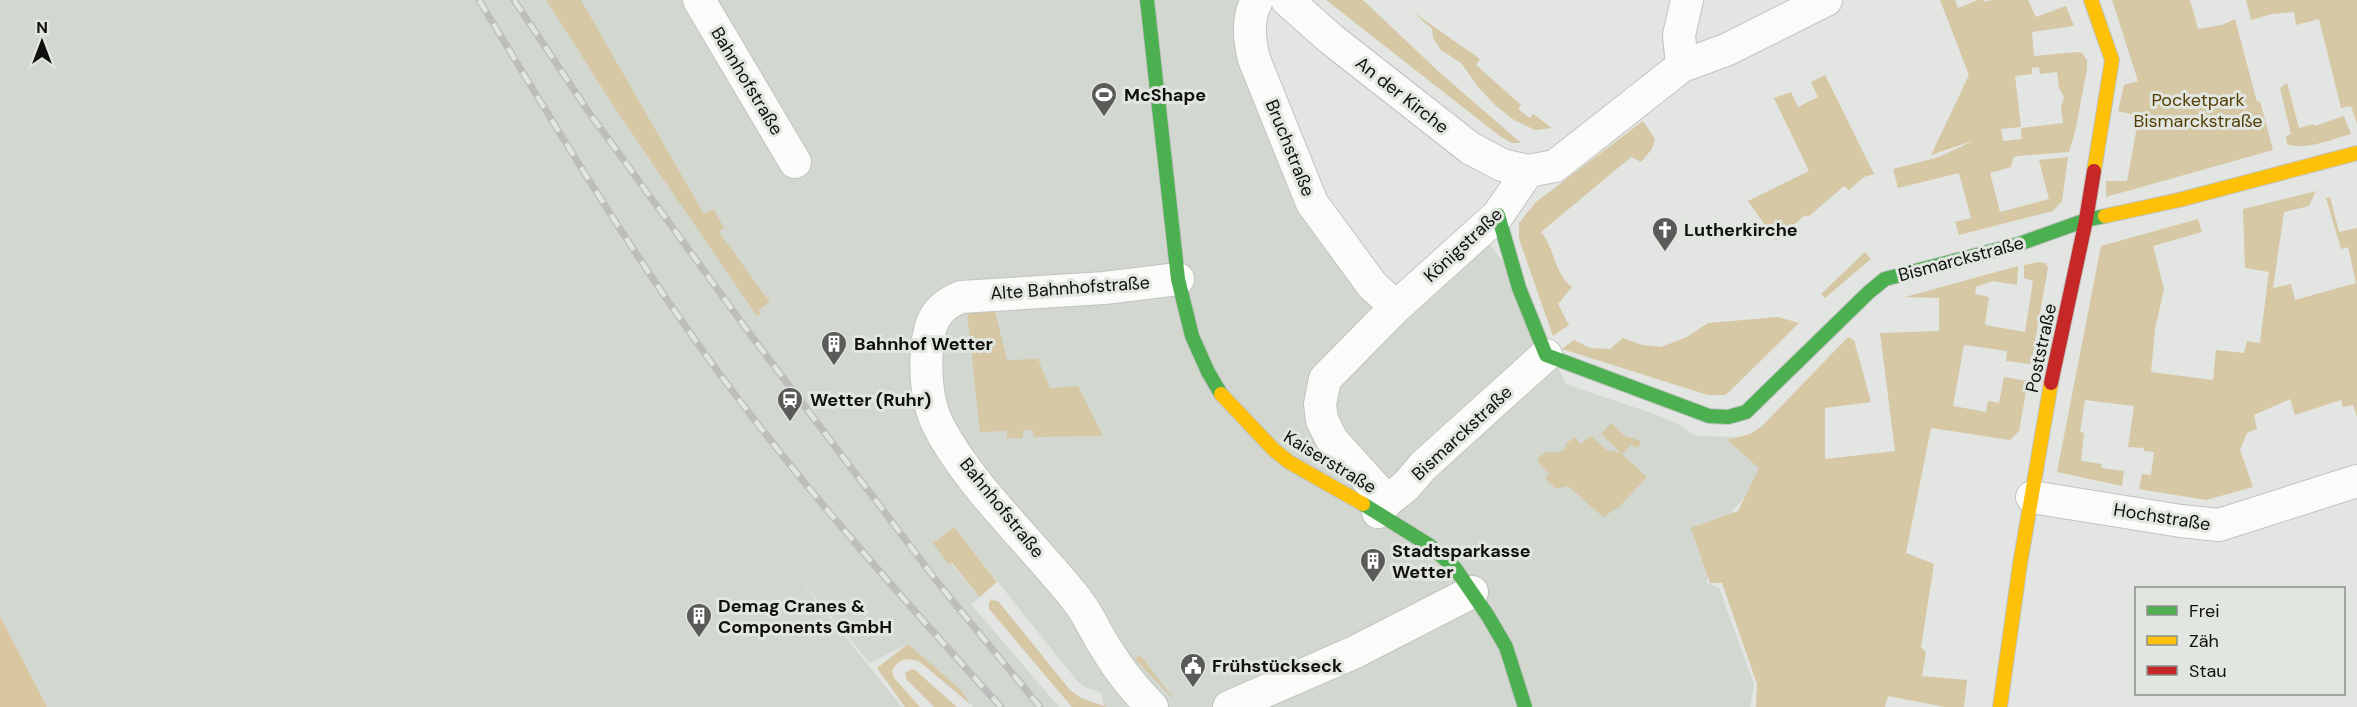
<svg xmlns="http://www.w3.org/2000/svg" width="2357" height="707" font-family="'DM Sans',sans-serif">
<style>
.built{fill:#d2d8d0}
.green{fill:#d6c7a5;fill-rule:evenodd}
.forest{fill:#d8c7a0}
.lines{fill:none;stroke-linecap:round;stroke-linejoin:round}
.street-casing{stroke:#c1c3c1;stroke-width:34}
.fast-casing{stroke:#c1c3c1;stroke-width:16}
.slow-casing{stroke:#c1c3c1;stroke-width:16}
.jam-casing{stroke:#c1c3c1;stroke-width:16}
.street{stroke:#fbfbfa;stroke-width:32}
.fast{stroke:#4caf50;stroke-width:14}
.slow{stroke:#ffc107;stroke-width:14}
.jam{stroke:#c62828;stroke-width:14}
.rail-casing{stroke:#bdbdbc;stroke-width:7}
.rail{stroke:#e1e6e0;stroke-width:4.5;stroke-dasharray:14;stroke-linecap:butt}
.labels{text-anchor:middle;stroke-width:6;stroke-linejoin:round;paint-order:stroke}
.street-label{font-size:18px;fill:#10110f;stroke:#e1e6e0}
.poi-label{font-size:18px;font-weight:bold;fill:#10110f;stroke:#e1e6e0;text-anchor:start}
.park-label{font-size:18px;fill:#543e04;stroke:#e1e6e0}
</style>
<rect width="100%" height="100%" fill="#e2e5e1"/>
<path class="built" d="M0,0H546L616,110L758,315L759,310L770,302L718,231L724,228L713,209L704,214L581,0H1257L1255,3L1297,170L1396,307L1482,235L1511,271L1566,384L1657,415L1676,423L1696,436L1735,437L1774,466L1732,511L1706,582L1719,588L1754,684L1750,707H1107L1104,706L1101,693L1087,688L1078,682L1065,666L954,527L933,543L980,597L971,604L1059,707H973L960,690L908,644L870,663L785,562L902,707H47L0,616Z"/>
<path class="green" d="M546,0H581L704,214L714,209L724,228L719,232L770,302L759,310L761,313L757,316L616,110Z
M1326,0H1363L1438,71L1521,143H1512L1501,137Z
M1940,0H1955L1958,8L1978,0H1984L1985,2L1991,0H2028L2036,17L2066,6L2074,26L2032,32L2034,56L2077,52L2082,53L2087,60V69L2075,132L2069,152L2017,156L2013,158L2011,167L1990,173L2000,212L2049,199L2039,160L2068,157L2062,201L2053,211L1959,235L1955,222L1971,218L1959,173L1898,188L1893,169L1939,157L1975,140L1931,155L1969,75ZM2039,67L2040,74L2057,72L2059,88L2064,97L2061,108L2063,123L2021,128L2022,139L2003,141L2001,129L2021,127L2015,76L2032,74V68Z
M2112,0H2190L2198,29L2222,25L2235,19L2257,102L2260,101L2273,150L2106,197V181H2127L2139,116L2118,111L2124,85L2138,81Z
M2246,0H2357V124L2351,106L2341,108L2319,19L2296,25L2294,12L2272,14L2251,20Z
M1413,12L1480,59L1476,65L1521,105L1518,109L1530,118L1533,114L1552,128L1535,130L1514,120L1496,106L1479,88L1461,63L1441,50L1433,38L1432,29Z
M1825,75L1874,174L1864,177L1849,190L1844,186L1808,217L1805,215L1776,241L1748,201L1809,171L1774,98L1791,92L1798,107L1818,97L1811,82Z
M2287,83L2299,128L2314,124L2315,126L2344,116L2351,134C2332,139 2306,151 2287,144L2286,136L2291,134L2280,88Z
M1643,121L1655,139L1652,149L1641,162L1631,157L1541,232C1555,248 1553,272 1572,287L1558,304L1569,325L1553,336L1519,239V223L1536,202Z
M2316,191L2309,206L2284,212L2273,288L2291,284L2295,300L2356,283L2348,247L2341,249L2326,198L2330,197L2339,232L2357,228V417L2353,405L2343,407L2341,400L2295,415L2290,399L2254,415L2257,429L2247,433L2240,450L2253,487L2206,500L2139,489L2142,474L2151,475L2154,452L2144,451V448L2128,447L2134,406L2085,400L2080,432L2084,433L2081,461L2102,464L2101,468L2124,471L2122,486L2057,472L2101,246L2198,219L2202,232L2153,246L2164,289L2155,329L2151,372L2213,380L2216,350L2244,353L2247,341L2260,343L2269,272L2245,268L2243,209Z
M1865,252L1871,259L1825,298L1821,294Z
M2039,262L2046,263L2048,268L2031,364L2006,361L2007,351L1964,345L1953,406L1986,412L1988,401L1999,403L2004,377L2028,381L2019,431L2010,440L1931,428L1906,553L1934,564L1921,647L1926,652L1922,676L1967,680L1964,707H1945L1888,696L1885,707H1756L1757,684L1722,583H1710L1691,528L1738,511L1759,468L1727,440L1750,434L1761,427L1848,337L1854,340L1871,402L1825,408V459L1895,451L1880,333L1939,331V298L1905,297L2018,266L2017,285L1992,281L1976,287L1975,294L1989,297L1985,325L2025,332L2033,281L2024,278V265Z
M995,311L1007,360L1038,359L1050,388L1078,386L1103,436L1034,437L1033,430H1023V438H1007V431L980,432L967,312Z
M1778,317L1799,323L1730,391L1725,395H1708L1562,349L1574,340L1590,348L1610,349L1623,338L1642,345L1661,347L1687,337L1708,323Z
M1611,423L1625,436L1641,441L1638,448L1631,445L1622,454L1647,477L1619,507L1603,517L1568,486L1556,489L1545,478L1549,474L1537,461C1542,451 1551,451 1559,453L1567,447L1565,444L1576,437L1580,444L1591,436L1607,450L1621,453L1601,434Z
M954,527L997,582L980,597L952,563L948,564L933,543Z
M991,600L998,601L1070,690L1081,698L1107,707H1072L989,609V603Z
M908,644L961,690L970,704L920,662C908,657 898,658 892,671L894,678L920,707H905L877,668Z
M1140,655L1173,698H1172L1135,659Z
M912,669L915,670L957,707H934L906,679L905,673Z"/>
<path class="forest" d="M0,616L47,707H0Z"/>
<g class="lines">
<defs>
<path id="street" d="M699,0L795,162
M1257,0C1247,19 1249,39 1254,59L1312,203L1372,285L1396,307
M1287,0L1331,39L1470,148L1502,165L1528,171L1555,166L1682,66L1726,50L1826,0
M1682,66L1679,35L1687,0
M2032,497L2181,521L2219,525L2357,481
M1387,501L1332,440L1322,420L1320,404L1325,379L1396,307L1498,215L1528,171
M1378,512L1387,501L1406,486L1423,466L1546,355
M1152,707C1136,691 1119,670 1107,650C1096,634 1089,615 1077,600C1034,545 969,486 938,425C927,403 925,373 927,349C929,322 936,307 961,297L1104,288L1178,279
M1229,707L1355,652L1472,592"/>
<path id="fast" d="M1147,0L1178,279L1192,336L1208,372L1221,394
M1498,215L1519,288L1546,355L1709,416L1728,417L1746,412L1869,292L1885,279L2019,244L2086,220L2105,216
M1363,504L1429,545L1455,568L1488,616L1506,647L1525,707"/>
<path id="slow" d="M2091,0L2112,60L2094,171
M2105,216L2179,200L2357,153
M1221,394L1274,450L1289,462L1363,504
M2000,707L2020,564L2051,383"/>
<path id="jam" d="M2051,383L2086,220L2094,171"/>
</defs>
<use href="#street" class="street-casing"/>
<use href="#fast" class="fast-casing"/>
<use href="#slow" class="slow-casing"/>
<use href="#jam" class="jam-casing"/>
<use href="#street" class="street"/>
<use href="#fast" class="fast"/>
<use href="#slow" class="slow"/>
<use href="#jam" class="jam"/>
<defs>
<path id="rail" d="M479,0C546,111 613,223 688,330C782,464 891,586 1001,707
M514,0L588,111L750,334L942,588L1040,707"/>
</defs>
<use href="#rail" class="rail-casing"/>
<use href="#rail" class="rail"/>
</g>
<defs>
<symbol id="stadium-pin" viewBox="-11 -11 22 30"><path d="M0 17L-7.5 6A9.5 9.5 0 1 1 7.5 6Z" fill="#5a5b58" stroke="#e1e6e0"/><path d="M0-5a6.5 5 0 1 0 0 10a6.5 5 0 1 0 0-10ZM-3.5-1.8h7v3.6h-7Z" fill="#fff"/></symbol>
<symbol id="church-pin" viewBox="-11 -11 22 30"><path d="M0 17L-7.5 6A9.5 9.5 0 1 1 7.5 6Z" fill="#5a5b58" stroke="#e1e6e0"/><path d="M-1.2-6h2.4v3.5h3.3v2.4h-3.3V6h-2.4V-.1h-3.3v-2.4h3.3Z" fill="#fff"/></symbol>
<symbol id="building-pin" viewBox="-11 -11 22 30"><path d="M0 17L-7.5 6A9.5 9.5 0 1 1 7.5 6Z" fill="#5a5b58" stroke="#e1e6e0"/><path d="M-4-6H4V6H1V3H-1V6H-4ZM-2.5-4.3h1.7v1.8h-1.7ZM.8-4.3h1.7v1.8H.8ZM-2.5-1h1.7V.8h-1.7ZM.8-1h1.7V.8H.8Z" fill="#fff"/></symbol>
<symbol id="station-pin" viewBox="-11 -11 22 30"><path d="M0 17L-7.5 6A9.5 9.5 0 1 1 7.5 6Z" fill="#5a5b58" stroke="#e1e6e0"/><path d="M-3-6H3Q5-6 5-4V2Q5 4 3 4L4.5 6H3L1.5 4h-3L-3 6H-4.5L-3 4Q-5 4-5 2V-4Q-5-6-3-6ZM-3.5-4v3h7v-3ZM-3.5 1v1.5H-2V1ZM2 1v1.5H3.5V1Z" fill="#fff"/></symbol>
<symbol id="civic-pin" viewBox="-11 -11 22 30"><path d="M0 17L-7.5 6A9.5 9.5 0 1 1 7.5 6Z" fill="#5a5b58" stroke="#e1e6e0"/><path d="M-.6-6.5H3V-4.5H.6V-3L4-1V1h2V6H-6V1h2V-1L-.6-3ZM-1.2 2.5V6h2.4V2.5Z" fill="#fff"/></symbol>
</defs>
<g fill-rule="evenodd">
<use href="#stadium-pin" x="1089" y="80" width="30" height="40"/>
<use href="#church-pin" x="1650" y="215" width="30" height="40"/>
<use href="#building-pin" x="819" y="329" width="30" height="40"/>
<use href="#station-pin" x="775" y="385" width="30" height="40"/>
<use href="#building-pin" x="1358" y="546" width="30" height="40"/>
<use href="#building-pin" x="684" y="601" width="30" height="40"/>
<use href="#civic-pin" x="1178" y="651" width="30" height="40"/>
</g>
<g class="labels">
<g class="street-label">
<text transform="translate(747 81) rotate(59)" y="6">Bahnhofstraße</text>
<text transform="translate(1402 95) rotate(38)" y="6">An der Kirche</text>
<text transform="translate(1290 148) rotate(68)" y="6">Bruchstraße</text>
<text transform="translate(1463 245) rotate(-43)" y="6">Königstraße</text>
<text transform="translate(1961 259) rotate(-15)" y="6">Bismarckstraße</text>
<text transform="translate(1070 288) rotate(-4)" y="6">Alte Bahnhofstraße</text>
<text transform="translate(2041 348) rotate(-78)" y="6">Poststraße</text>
<text transform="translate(1462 433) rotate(-43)" y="6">Bismarckstraße</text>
<text transform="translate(1330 462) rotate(31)" y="6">Kaiserstraße</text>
<text transform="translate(1002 508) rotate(51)" y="6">Bahnhofstraße</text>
<text transform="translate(2162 517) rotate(9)" y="6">Hochstraße</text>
</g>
<g class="poi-label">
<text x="1124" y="101">McShape</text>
<text x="1684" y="236">Lutherkirche</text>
<text x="854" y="350">Bahnhof Wetter</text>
<text x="810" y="406">Wetter (Ruhr)</text>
<text x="1392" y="557">Stadtsparkasse<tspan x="1392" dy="21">Wetter</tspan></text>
<text x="718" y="612">Demag Cranes &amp;<tspan x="718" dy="21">Components GmbH</tspan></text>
<text x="1212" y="672">Frühstückseck</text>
</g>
<g class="park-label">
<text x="2198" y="106">Pocketpark<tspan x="2198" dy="21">Bismarckstraße</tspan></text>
</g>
</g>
<rect x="2135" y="587" width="210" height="108" fill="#e1e6e0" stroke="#8d918c" stroke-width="1.5"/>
<rect x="2147" y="606" width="30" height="9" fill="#4caf50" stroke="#8d918c" stroke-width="1.5"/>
<text x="2189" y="617" font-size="18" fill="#10110f">Frei</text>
<rect x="2147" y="636" width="30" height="9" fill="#ffc107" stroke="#8d918c" stroke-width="1.5"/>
<text x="2189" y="647" font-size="18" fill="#10110f">Zäh</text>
<rect x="2147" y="666" width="30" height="9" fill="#c62828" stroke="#8d918c" stroke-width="1.5"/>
<text x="2189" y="677" font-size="18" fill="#10110f">Stau</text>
<g transform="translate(42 42)" stroke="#e1e6e0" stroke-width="4.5" paint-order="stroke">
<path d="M0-4.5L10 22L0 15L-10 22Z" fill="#10110f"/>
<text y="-9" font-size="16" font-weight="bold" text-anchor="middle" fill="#10110f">N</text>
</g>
</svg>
